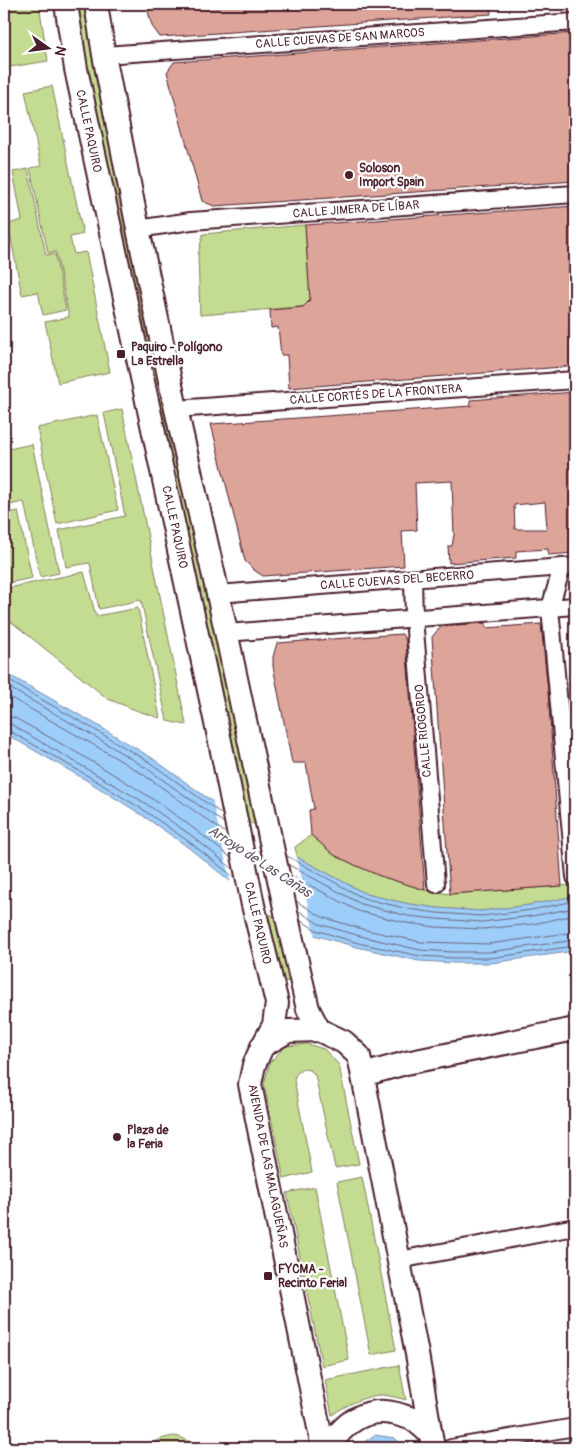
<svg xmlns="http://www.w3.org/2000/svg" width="579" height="1452" font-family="Pangolin,sans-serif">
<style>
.green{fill:#c3dc92;stroke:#867e5e}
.water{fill:#9dcef9;stroke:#7c88a7}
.pier{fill:#fff}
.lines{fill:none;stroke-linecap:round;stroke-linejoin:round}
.shore{stroke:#6b657d;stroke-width:1}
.building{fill:#dda49a;stroke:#4a1f2b;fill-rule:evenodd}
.minor-casing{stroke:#4a1f2b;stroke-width:20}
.secondary-casing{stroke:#4a1f2b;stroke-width:26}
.minor{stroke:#fff;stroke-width:16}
.secondary{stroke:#fff;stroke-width:22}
.poi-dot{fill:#4a1f2b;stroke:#fff;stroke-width:2}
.labels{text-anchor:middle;stroke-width:4.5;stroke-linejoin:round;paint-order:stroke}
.street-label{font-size:12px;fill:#4a1f2b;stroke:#fff}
.poi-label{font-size:12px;font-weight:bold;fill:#4a1f2b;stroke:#fff;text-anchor:start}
.water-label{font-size:14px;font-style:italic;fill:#635469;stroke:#fff}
</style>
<rect width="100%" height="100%" fill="#fff"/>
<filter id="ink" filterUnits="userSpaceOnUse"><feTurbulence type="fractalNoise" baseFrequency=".02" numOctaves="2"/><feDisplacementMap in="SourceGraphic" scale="10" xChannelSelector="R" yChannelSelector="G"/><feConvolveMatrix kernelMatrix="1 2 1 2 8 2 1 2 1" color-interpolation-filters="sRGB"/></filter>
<g filter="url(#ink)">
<path class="green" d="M4,4H39L48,61L4,68Z
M77,4H89L164,383L153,385L85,71Z
M52,86L83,234L70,237L74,254L86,252L110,372L58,383L45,322L69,317L56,252L48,253L30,168L41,166L25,91Z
M28,169L46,255L55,254L66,310L43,315L38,292L22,295L8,224L22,220L13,172Z
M305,225L311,306L200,315L198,255L203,234Z
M166,396L259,825L249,823L155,398Z
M122,409L186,724V725L167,721L141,600L99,609L90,563L66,567L59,530L125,516L104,413Z
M97,415L118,510L57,524L37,428Z
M32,444L59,573L40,577L24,502L4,506V450Z
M18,511L32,578L4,584V514Z
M84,572L96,616L138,608L160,718L138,711L108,699L4,616V589Z
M311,835L334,855L357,866L380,876L425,890L450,894L562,886L575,884V896L530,905L481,911L437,908L409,904L366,894L297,857L295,847Z
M268,913L281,921L294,980L283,982Z
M307,1044L324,1049L339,1065L359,1164L335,1168L315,1075L310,1070L303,1069L296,1074L294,1080L312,1172L284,1179L264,1084L270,1062L286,1046Z
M362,1177L396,1350L371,1355L337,1182Z
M315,1187L349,1360L322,1366L287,1193Z
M399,1365L406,1400C399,1398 391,1396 383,1395C368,1394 344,1406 332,1415L325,1380Z
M175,1436C184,1438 190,1441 197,1448H148C155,1440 164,1437 175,1436Z"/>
<path class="water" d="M4,672L99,726L152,758L213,802L297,857L366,894L409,904L437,908L481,911L530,905L575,896V951L491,963H454L419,961L357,947L314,935L230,881L185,845L139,813L86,780L4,733Z
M375,1435L395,1438L404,1448H357L358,1446Z"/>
<path class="pier" d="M212,798L296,853L315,937L231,885Z"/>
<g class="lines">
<path class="shore" d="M4,678L97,731L149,762L222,814
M4,685L94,736L146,768L224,823
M4,694C49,720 96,745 141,773C170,792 197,814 226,833
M4,715L15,718C60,743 107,769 151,798C178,816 205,837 231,858
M4,723H9L19,729L145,803L192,836L233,869
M4,729L8,730L88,776L142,809L188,841L235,878
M287,856L363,898L408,909L437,913L482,916L531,910L575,901
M289,865L361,904L408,916L436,919L482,922L532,916L575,908
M291,875L358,911L407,923L436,927L483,929L533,924L575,915
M296,901L322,917L362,929L421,942L489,944L575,932
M299,911L319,924L360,936L420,950L454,952H490L575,940
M300,920L316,930L358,943L420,956L454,958H490L575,946"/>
</g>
<path class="building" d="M146,4H490L491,14L160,37L152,26Z
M575,33V181L214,206L202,201L167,72L174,62Z
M575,206V366L289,388L287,355H281L278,327L271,328L270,310L303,307L310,300L305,225Z
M575,392V553L548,555V549L516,551V558L449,563L448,546H452L454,535L452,481L415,483L417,530L402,531L404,566L263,576L254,570L245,561L211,424L471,406L470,400ZM545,502L547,529H515L514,505Z
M486,623V628L541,624L548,691L562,886L450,894L432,637L441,626Z
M402,634L406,641L425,890L380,876L357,866L334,855L311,835L309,810L314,809L306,763H292L273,666V657L277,643Z"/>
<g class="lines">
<defs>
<path id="minor" d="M104,55L575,22
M138,229L191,221L575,194
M176,409L575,380
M562,567L550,608L575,877
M413,579L414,618L436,884
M218,594L575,566
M226,633L575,606
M399,1260L575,1227
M451,1448L575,1427"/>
<path id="secondary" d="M66,4L76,69L222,751L253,905L277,1003L274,1025L262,1047L254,1065L250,1084L323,1448
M96,4L104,55L138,229L176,409L218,594L290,931L308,1009L319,1030
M262,1046L288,1031L319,1030L344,1042L359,1056L417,1354L433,1448
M363,1075L406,1063L575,1029
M329,1448C343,1422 367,1406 397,1414C402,1416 408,1417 412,1419C419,1423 425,1429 430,1434"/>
</defs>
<use href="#minor" class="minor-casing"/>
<use href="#secondary" class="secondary-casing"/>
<use href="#minor" class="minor"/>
<use href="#secondary" class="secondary"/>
</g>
</g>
<g class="poi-dot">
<circle cx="349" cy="175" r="5"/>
<rect x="116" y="349" width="10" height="10" rx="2.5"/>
<circle cx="117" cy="1137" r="5"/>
<rect x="263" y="1271" width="10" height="10" rx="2.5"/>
</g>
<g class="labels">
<g class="street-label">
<text transform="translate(340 38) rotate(-4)" y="4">CALLE CUEVAS DE SAN MARCOS</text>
<text transform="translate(89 131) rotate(78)" y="4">CALLE PAQUIRO</text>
<text transform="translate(356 209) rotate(-4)" y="4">CALLE JIMERA DE LÍBAR</text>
<text transform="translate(376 394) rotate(-4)" y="4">CALLE CORTÉS DE LA FRONTERA</text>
<text transform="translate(175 527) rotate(78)" y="4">CALLE PAQUIRO</text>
<text transform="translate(397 580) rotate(-4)" y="4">CALLE CUEVAS DEL BECERRO</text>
<text transform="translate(423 731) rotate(-95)" y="4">CALLE RIOGORDO</text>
<text transform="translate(258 923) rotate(77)" y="4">CALLE PAQUIRO</text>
<text transform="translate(268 1166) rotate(79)" y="4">AVENIDA DE LAS MALAGUEÑAS</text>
</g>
<g class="poi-label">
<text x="359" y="172">Soloson<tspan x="359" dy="14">Import Spain</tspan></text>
<text x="131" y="351">Paquiro - Polígono<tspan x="131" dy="14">La Estrella</tspan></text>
<text x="127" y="1134">Plaza de<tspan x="127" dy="14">la Feria</tspan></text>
<text x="278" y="1273">FYCMA -<tspan x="278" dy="14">Recinto Ferial</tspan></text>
</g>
<g class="water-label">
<text transform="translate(260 861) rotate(33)" y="5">Arroyo de Las Cañas</text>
</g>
</g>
<rect width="579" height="1452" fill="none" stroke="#fff" stroke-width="20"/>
<rect x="10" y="10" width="559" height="1432" fill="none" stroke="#4a1f2b" stroke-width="2" filter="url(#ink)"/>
<g transform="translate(48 48) rotate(104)" stroke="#ffffff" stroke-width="4" paint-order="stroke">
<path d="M0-4L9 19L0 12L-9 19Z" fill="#4a1f2b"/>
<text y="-8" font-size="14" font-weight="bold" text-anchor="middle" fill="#4a1f2b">N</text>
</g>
</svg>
